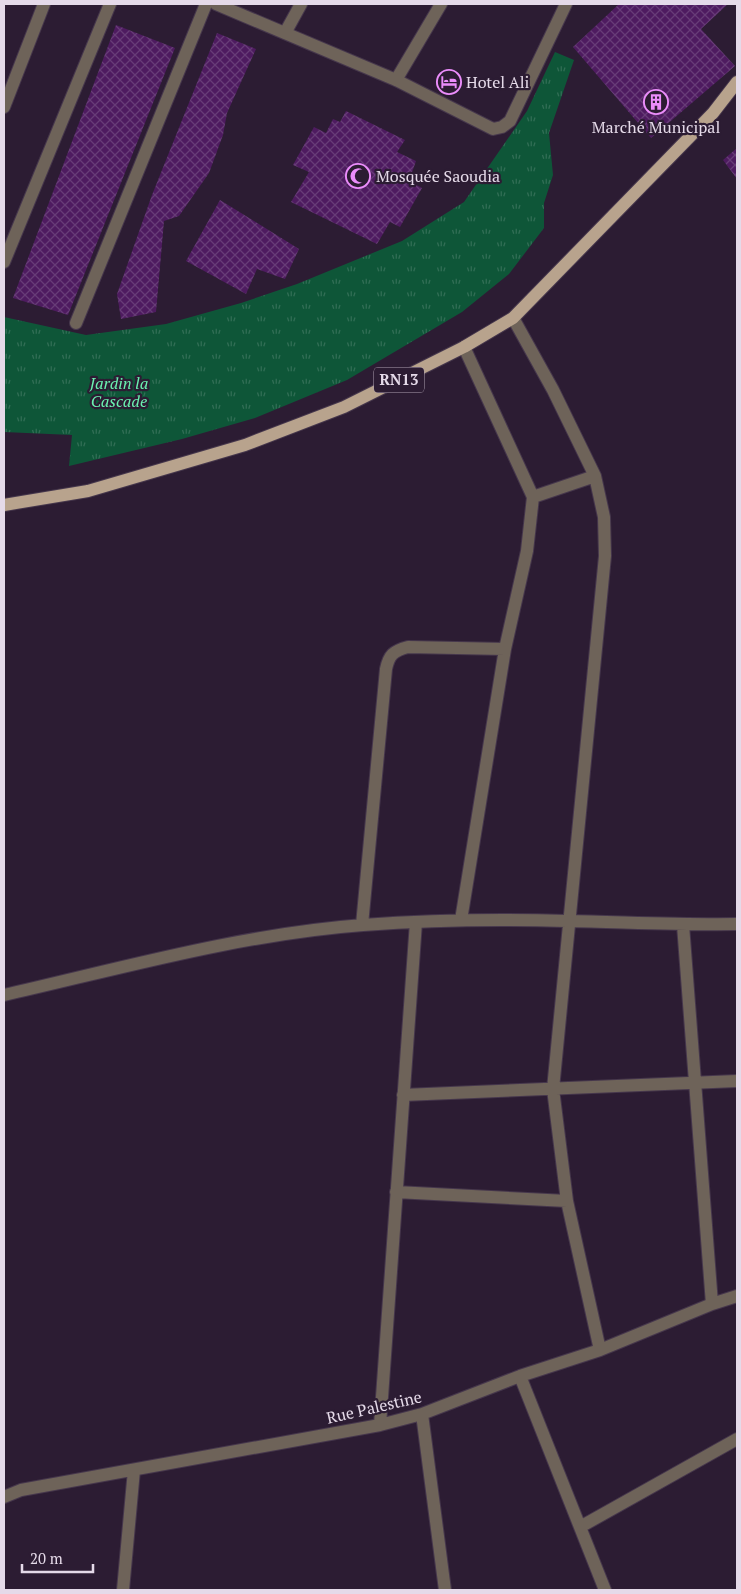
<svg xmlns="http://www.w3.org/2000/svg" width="741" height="1594" font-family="'PT Serif',serif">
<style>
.grass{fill:url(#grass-tufts)}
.building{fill:url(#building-cross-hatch)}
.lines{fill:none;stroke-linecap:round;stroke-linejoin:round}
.minor-casing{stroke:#46374c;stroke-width:14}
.major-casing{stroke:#46374c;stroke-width:14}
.minor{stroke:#6e6359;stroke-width:12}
.major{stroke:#b8a38d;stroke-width:12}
.labels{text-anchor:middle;stroke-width:4.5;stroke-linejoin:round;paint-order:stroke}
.shield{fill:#2c1c33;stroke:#aea1b2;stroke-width:1}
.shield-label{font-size:15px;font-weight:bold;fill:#e5dae9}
.poi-label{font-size:16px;fill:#e5dae9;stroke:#2c1c33;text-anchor:start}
.park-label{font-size:16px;font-style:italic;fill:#6af2b0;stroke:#2c1c33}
.street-label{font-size:16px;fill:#e5dae9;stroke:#2c1c33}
</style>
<defs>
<pattern id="grass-tufts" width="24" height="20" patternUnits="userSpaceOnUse" patternTransform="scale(1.25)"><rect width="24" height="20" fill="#0e5638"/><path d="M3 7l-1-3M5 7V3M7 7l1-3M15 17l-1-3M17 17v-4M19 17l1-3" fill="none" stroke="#316e55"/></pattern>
<pattern id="building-cross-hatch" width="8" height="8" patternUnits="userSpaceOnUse" patternTransform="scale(1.25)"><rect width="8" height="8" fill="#4e1b60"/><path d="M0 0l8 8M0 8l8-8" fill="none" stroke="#673c77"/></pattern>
</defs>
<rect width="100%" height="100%" fill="#2c1c33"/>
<path class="grass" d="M555,52L574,60L549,133L553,175L544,203V228L509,274L462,312L347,380L255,418L182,439L69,466L72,435L4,432V317L86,335L166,324L241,303L297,284L402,241L464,202L527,111Z"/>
<path class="building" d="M619,4H728L701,29L735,66L651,138L573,47Z
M116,25L175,48L68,315L13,298Z
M217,33L256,49L227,113L223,135L209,173L179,216L164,221L156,312L121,319L117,294L152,195Z
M346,111L405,140L397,152L416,161L409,181L422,188L400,227L390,222L377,244L291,202L309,172L293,165L314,127L326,133L333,119L340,122Z
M737,148V179L723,160Z
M220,200L299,249L285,279L257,269L246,294L186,261Z"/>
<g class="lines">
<defs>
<path id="minor" d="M216,4L396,80L493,129L502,127L510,121L566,4
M285,33L301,4
M396,80L441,4
M4,107L44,4
M4,262L110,4
M513,318L553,390L595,476L604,517L605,556L553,1089L567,1201L600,1350
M76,323L206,4
M533,497L595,476
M461,920L505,649L527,551L533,497L464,347
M362,925L386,669C389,655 393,651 408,647L505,649
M683,925L712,1304
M4,995C122,968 242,934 363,925C431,920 499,919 567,921C624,922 680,925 737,924
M403,1095L737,1081
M396,1192L567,1201
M520,1376L605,1590
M422,1414L445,1590
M380,1425L416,922
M4,1497L21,1490L380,1425L422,1414L520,1376L600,1350L712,1304L737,1296
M580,1527L737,1439
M123,1590L134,1470"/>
<path id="major" d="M4,505L88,491L245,445L344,407L464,347L513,318L713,113L737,82"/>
</defs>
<use href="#minor" class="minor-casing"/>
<use href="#major" class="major-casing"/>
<use href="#minor" class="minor"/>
<use href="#major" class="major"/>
</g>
<defs>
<symbol id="hotel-ring" viewBox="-11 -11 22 22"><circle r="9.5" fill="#2c1c33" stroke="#eb8dfb" stroke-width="1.5"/><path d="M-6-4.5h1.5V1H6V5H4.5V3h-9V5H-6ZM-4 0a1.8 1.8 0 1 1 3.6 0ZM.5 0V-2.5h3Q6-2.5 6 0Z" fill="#eb8dfb"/></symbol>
<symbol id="building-ring" viewBox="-11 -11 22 22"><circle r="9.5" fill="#2c1c33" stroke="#eb8dfb" stroke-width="1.5"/><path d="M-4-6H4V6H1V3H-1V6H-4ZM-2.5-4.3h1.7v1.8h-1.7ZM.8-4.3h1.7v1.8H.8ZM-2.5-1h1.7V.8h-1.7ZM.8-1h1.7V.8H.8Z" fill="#eb8dfb"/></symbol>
<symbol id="mosque-ring" viewBox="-11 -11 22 22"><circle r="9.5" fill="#2c1c33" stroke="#eb8dfb" stroke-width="1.5"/><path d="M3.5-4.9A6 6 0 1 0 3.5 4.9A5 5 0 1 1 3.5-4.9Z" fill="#eb8dfb"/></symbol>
</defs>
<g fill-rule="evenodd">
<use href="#hotel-ring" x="435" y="68" width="28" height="28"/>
<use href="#building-ring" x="642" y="88" width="28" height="28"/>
<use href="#mosque-ring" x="344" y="162" width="28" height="28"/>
</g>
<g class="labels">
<rect class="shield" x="374" y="367.5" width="50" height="25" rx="4"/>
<g class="shield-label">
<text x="399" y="385">RN13</text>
</g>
<g class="poi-label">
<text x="466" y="88">Hotel Ali</text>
<text x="656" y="133" text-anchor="middle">Marché Municipal</text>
<text x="376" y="182">Mosquée Saoudia</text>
</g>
<g class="park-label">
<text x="119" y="389">Jardin la<tspan x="119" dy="18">Cascade</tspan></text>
</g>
<g class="street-label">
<text transform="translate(374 1407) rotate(-13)" y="6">Rue Palestine</text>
</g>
</g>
<rect width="741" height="1594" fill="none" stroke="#e5dae9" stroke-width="10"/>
<path d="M22 1564v8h71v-8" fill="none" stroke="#e5dae9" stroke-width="2.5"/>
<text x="30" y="1564" font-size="15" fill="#e5dae9" stroke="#2c1c33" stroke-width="4" paint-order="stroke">20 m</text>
</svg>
